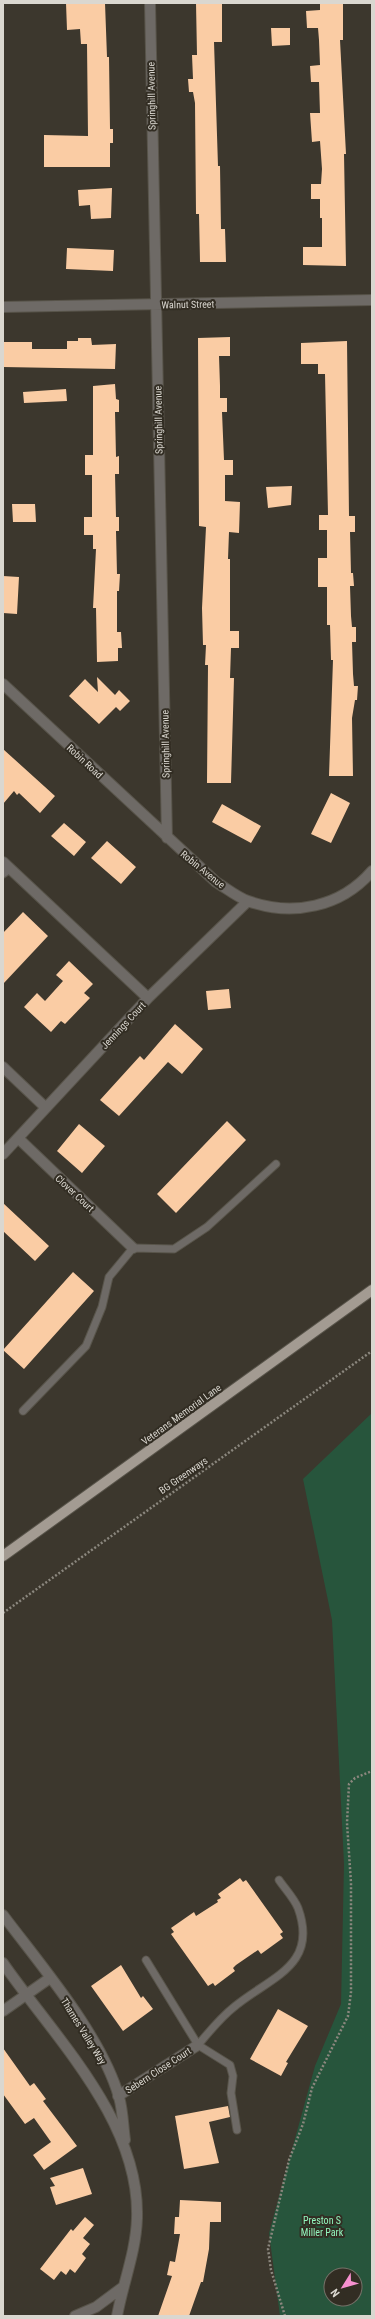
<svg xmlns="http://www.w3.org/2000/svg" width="375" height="2319" font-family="'Roboto Condensed',sans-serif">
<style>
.green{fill:#27553c;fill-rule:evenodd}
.building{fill:#facca4}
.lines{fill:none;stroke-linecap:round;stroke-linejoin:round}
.lane-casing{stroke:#58544a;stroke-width:9}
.street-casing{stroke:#58544a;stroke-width:12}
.primary-casing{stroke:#58544a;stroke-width:12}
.path{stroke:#8b877e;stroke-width:2.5;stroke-dasharray:2 2;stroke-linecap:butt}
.lane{stroke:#6e6a66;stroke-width:7}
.street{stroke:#6e6a66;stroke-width:10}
.primary{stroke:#a39b92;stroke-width:10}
.labels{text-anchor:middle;stroke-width:4;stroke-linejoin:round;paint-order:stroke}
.street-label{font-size:10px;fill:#dad7d0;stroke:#322d23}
.park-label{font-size:10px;fill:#92f5bd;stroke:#322d23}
</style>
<rect width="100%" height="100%" fill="#3c372d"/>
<path class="green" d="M372,1413V2316H280L269,2233L315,2066L341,2004L344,1864L332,1620L303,1479ZM331,2275H355V2299H331Z"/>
<path class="building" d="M66,3H105L107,57H109L110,129H113V143H110V167H44V135L88,136L87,44H81L80,29L67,30Z
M196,3H222V42H214L218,166H220L221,229H225L226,262H200L199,214H196L195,103L193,92H189L188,79H193L192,55H197Z
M320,3H343V40H340L346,154H344L346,266L303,265V247H322V218H320V199H311V184H321L322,169L320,141L312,142L310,113H320L319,82H311L310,66L320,65L319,40L318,28H307L306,11L320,10Z
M271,28H290V45L272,46Z
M112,188L111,218L91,219L90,205L79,206L78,190Z
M67,248L114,250L113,271L66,269Z
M230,337V356H219L220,386V398H227V412H222L224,460H233V475H225V501L240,502L239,533L229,532L228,559H230V631H239V648H231L230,678H234L231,783H207L208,665H205L206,645H203L202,608L206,527L199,526L198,338Z
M78,338H91L92,345L116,344L115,369L3,367V342H32V349H67V341H78Z
M347,341L349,516H355V532H350L351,573H353L354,586H350L351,616L352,627H356V642H352L353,674L354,686H358L357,700H355L352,718L353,776H329L333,660H331L330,625H327V587H318V558H327V530H319V515H328L325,374H318V364H301V343Z
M115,384L116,399L119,400V412H115L116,457L119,456V474H115L116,517H119V531H116L117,574H120L119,591H117V632H121L122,648H118V661L97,662L96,608H93L96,549H93V535H84V517H92V475H85V455H93V386Z
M66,389L67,401L24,403L23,392Z
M292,486L291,505L268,508L266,487Z
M12,504H35L36,522H13Z
M3,576L19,577L17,614L3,613Z
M97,677L115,695L119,690L130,701L120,711L116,707L99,724L69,696L85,679L98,692Z
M3,749L55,796L40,813L19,793L17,795L14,791L3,804Z
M331,793L350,803L331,843L311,834Z
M222,804L261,826L251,843L212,822Z
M64,823L86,842L74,856L51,836Z
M107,841L136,867L121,884L91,858Z
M23,912L48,936L3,984V933Z
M69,961L93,984L84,993L90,998L65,1024L61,1021L51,1032L24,1007L37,993L45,1001L63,981L56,975Z
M229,989L231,1008L208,1010L206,991Z
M175,1024L203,1049L182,1074L168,1062L119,1116L100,1100L140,1056L144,1060Z
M227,1121L246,1140L176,1213L157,1194Z
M79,1124L105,1146L82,1173L57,1151Z
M3,1203L49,1246L35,1261L3,1231Z
M73,1272L94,1291L24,1369L3,1350Z
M240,1878L243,1882L246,1880L283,1932L280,1934L283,1938L261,1954L258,1950L236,1965L233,1968L235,1971L215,1986L213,1983L208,1986L171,1934L174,1932L171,1928L194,1912L196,1916L218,1902L217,1900L221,1898L218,1894Z
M121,1965L141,1998L143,1996L153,2009L123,2031L91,1986Z
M278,2009L308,2026L286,2062L288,2063L281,2076L250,2059Z
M3,2048L30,2086L34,2083L46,2099L43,2101L77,2146L44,2170L33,2155L51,2142L34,2118L25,2124L3,2094Z
M228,2106L230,2117L209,2122L219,2163L184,2169L175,2116Z
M83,2168L92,2194L56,2205L50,2187L55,2186L50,2178Z
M180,2200L221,2202V2222H210L209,2249L203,2282H201L189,2316H158L172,2276L167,2275L170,2261L175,2262L180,2234H174L175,2217H179Z
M85,2217L94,2225L83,2238L90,2244L82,2254L86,2258L75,2273L70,2269L66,2275L61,2271L54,2280L40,2269L71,2229L73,2231Z"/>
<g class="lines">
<defs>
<path id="lane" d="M3,874L10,869
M23,1411L86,1346L102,1307L109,1277L133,1248L174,1249L207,1227L276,1164
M146,1960L198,2045L230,2065L233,2076L231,2093L237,2130
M198,2045C209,2032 220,2018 234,2007C270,1977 319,1966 298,1908C294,1898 285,1889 279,1880"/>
<path id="street" d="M150,3L167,838
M3,307L372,300
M3,684L216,882C226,888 237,897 248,901C293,917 341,907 372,871
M3,862L148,998
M3,1067L45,1107
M18,1138L133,1248
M3,1154L148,998L248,901
M3,1915C42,1967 101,2035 119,2097C123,2111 123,2126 125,2140
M3,1963C55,2038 140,2121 137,2218C136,2252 123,2283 117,2316
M3,2011L50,1978
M118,2096L198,2045
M75,2316L96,2307L123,2287"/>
<path id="primary" d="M3,1556L372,1290"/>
</defs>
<use href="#lane" class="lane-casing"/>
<use href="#street" class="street-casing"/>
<use href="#primary" class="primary-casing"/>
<path class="path" d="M3,1613L372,1351
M285,2316L271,2270L268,2249L289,2160L303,2124L312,2088L348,2016L351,1992V1883L347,1823L349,1784L355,1778L372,1771"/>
<use href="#lane" class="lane"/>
<use href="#street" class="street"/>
<use href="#primary" class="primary"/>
</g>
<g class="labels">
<g class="street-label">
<text transform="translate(151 96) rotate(-91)" y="4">Springhill Avenue</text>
<text transform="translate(188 304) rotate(-1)" y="4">Walnut Street</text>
<text transform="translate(158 420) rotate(-91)" y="4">Springhill Avenue</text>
<text transform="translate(165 744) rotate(-91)" y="4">Springhill Avenue</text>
<text transform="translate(85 761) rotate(43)" y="4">Robin Road</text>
<text transform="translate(203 869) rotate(39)" y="4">Robin Avenue</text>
<text transform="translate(123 1025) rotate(-47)" y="4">Jennings Court</text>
<text transform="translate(75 1193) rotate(43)" y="4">Clover Court</text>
<text transform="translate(181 1414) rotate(-36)" y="4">Veterans Memorial Lane</text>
<text transform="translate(183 1475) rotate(-35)" y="4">BG Greenways</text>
<text transform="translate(84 2031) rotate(58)" y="4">Thames Valley Way</text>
<text transform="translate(158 2070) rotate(-33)" y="4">Sebern Close Court</text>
</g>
<g class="park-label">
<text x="322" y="2224">Preston S<tspan x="322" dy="12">Miller Park</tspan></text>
</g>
</g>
<rect width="375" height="2319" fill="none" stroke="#dad7d0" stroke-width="8"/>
<g transform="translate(343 2287) rotate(233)"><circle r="19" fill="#322d23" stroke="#757168"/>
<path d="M0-3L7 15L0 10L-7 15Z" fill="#f790cf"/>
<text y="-6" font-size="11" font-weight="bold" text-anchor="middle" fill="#dad7d0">N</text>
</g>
</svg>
